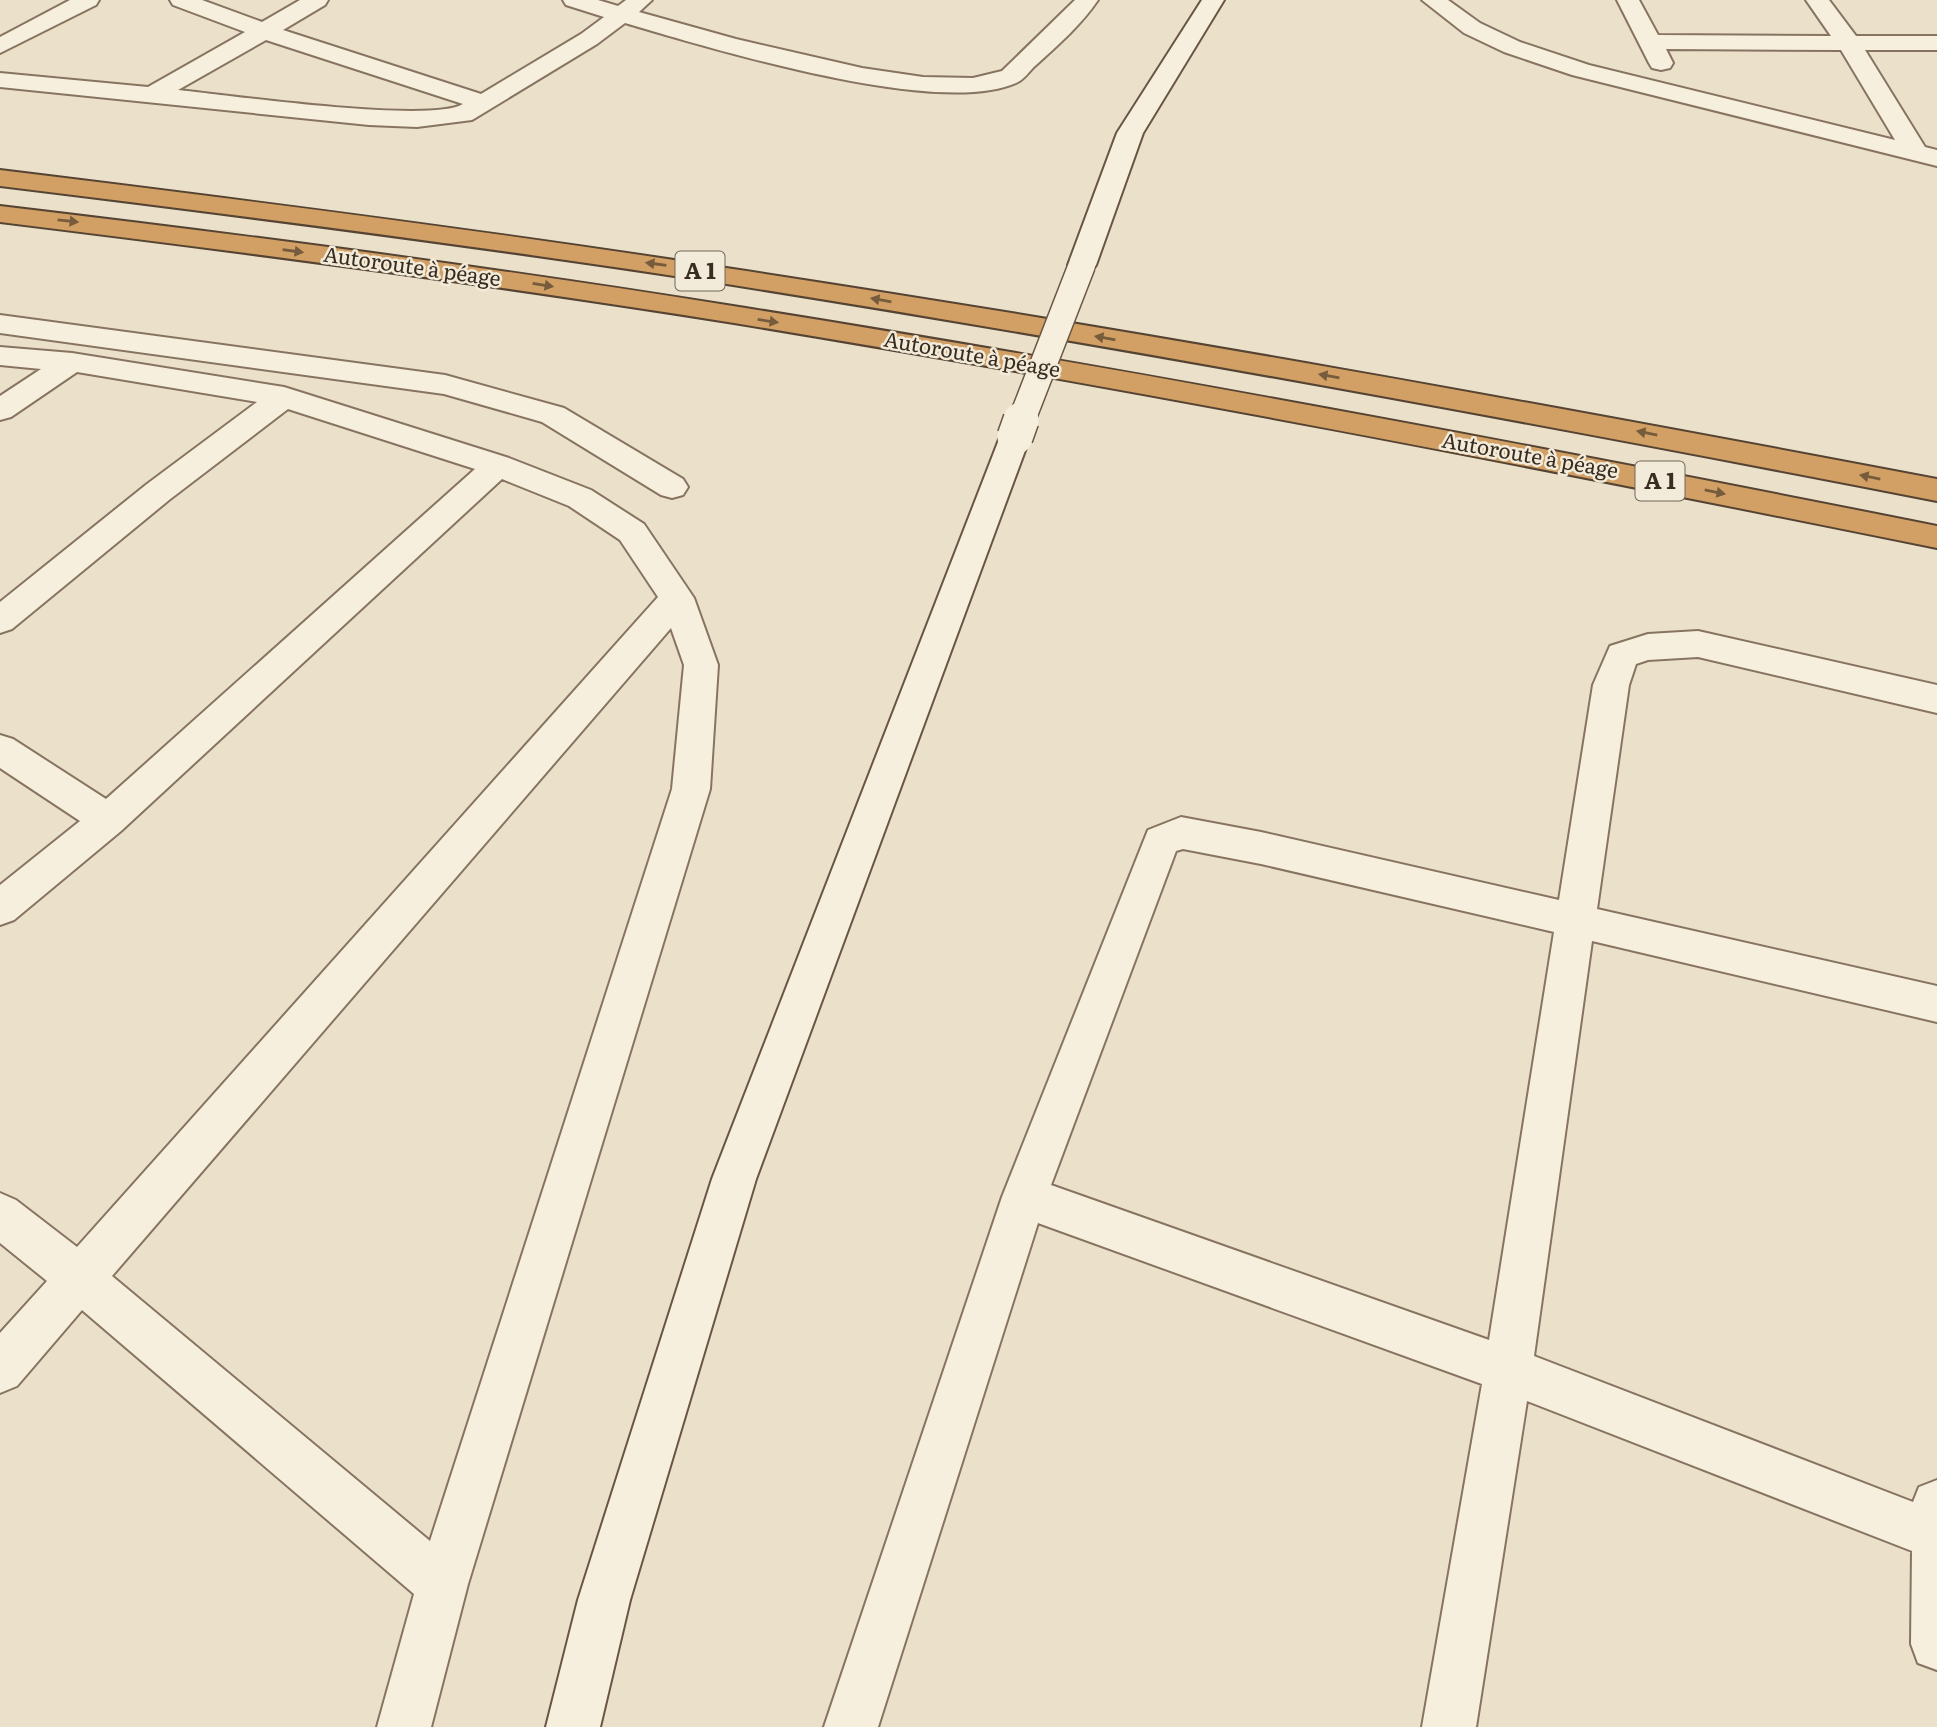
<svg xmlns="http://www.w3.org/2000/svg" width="1937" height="1727" font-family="Literata,serif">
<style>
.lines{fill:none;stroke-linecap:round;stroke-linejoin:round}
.street-casing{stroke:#877460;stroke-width:4}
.secondary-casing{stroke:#695543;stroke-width:4}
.highway-casing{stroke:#554333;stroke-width:4}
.street{fill:#f7efdd;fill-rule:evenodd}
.secondary{fill:#f7efdd;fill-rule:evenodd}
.highway{fill:#d2a064;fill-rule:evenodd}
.secondary-bridge-far1-casing{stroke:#695543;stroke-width:29;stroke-linecap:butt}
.secondary-bridge-casing{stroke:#695543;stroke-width:38;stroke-linecap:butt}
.secondary-bridge-far1{stroke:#f7efdd;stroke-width:26}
.secondary-bridge{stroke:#f7efdd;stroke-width:35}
.oneway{fill:#765b3c}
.labels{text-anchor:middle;stroke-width:5;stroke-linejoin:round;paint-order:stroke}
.far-street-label{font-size:21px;fill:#392d22;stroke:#f3ebd9}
.shield{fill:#f3ebd9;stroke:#716659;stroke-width:2}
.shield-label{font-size:23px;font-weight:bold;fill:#392d22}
</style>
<rect width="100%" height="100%" fill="#ebe1ca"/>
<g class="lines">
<defs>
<path id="street" d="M70,0H99L96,5L0,53V37Z
M170,0H202L262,22L300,0H328L325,5L283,30L481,94L581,34L604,17L566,5L563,0H598L618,6L626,0H652L639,12L736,39L862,68L923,77L973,78L1002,71L1075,0H1098C1081,25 1058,45 1036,65C1029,71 1024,80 1016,83C938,118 710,48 625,23L597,44L472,120L417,127L369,125L0,87V73L148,87L245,32L173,5ZM266,40L463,104C430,124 228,95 178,90Z
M1422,0H1448L1480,23L1520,42L1589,65L1895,140L1841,50L1666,49L1673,63L1670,68L1661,70L1652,68L1649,63L1617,0H1639L1658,35L1831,36L1806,0H1829L1856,36H1937V50H1865L1925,147L1937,150V166L1572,75L1504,52L1464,33Z
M0,315L445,375L564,408L683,479L688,487L683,495L672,498L661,495L542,422L444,394L0,333Z
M0,347L72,353L284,387L509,458L591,490L644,524L694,598L718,665L710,789L468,1584L431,1727H377L414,1594L82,1310L17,1386L0,1393V1333L47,1281L0,1243V1193L16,1200L77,1247L658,597L620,540L569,506L502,479L121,831L14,920L0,925V885L80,821L0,768V735L13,739L106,799L475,469L288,409L169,500L12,629L0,633V602L147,484L257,402L77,372L11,417L0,420V396L41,369L0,365ZM671,628L684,665L672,789L430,1541L112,1276Z
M1698,631L1937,685V713L1698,657L1648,660L1636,664L1629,685L1597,909L1937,986V1022L1592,941L1534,1356L1913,1502L1919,1487L1937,1480V1670L1918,1663L1911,1644L1912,1551L1527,1401L1476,1727H1422L1482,1384L1038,1223L878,1727H824L1002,1197L1148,830L1181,817L1261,832L1559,900L1593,685L1610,646L1648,634ZM1183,849L1261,864L1554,932L1489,1340L1051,1185L1176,851Z"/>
<path id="secondary" d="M1202,0H1224L1143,133L1096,265L1092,271L1082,273L1072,271L1068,265L1117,133Z
M1015,427L1026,430L1030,437L756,1179L630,1600L600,1727H546L578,1600L712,1179L1000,437L1004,430Z"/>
<path id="highway" d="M0,170C245,200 489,231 733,269C1136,330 1537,403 1937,479V501C1537,423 1136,349 733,285C489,247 245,216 0,186Z
M0,206C245,235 490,267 733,306C1136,370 1537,446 1937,526V548C1537,467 1136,389 734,323C490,284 245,252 0,222Z"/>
</defs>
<use href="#street" class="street-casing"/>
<use href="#secondary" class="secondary-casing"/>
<use href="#highway" class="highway-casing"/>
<use href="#street" class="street"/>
<use href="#secondary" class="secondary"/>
<use href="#highway" class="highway"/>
<defs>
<path id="secondary-bridge-far1" d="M1021,422L1082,265"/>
<path id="secondary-bridge" d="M1015,437L1021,420"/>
</defs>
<use href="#secondary-bridge-far1" class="secondary-bridge-far1-casing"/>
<use href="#secondary-bridge" class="secondary-bridge-casing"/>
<use href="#secondary-bridge-far1" class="secondary-bridge-far1"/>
<use href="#secondary-bridge" class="secondary-bridge"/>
</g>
<defs><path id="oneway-solid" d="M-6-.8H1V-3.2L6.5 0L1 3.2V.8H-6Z" transform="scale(1.75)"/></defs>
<g class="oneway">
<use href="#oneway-solid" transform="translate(68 221) rotate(6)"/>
<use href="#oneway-solid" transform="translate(293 251) rotate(8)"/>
<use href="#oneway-solid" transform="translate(656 264) rotate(-172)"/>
<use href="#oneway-solid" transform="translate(543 285) rotate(9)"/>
<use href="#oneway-solid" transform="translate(881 300) rotate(-170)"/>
<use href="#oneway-solid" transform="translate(768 321) rotate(9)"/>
<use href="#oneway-solid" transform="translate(1105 338) rotate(-170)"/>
<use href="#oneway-solid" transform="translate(1329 376) rotate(-170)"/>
<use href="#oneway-solid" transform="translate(1647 433) rotate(-169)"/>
<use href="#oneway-solid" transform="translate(1870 477) rotate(-169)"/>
<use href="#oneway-solid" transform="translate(1715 492) rotate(11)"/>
</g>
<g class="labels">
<g class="far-street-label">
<text transform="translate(412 267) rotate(8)" y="7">Autoroute à péage</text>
<text transform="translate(972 355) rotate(10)" y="7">Autoroute à péage</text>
<text transform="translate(1530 456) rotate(10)" y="7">Autoroute à péage</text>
</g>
<g class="shield">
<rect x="675.5" y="251.5" width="49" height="39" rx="5"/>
<rect x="1635.5" y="461.5" width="49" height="39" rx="5"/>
</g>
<g class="shield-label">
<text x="700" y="279">A 1</text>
<text x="1660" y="489">A 1</text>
</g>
</g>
</svg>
